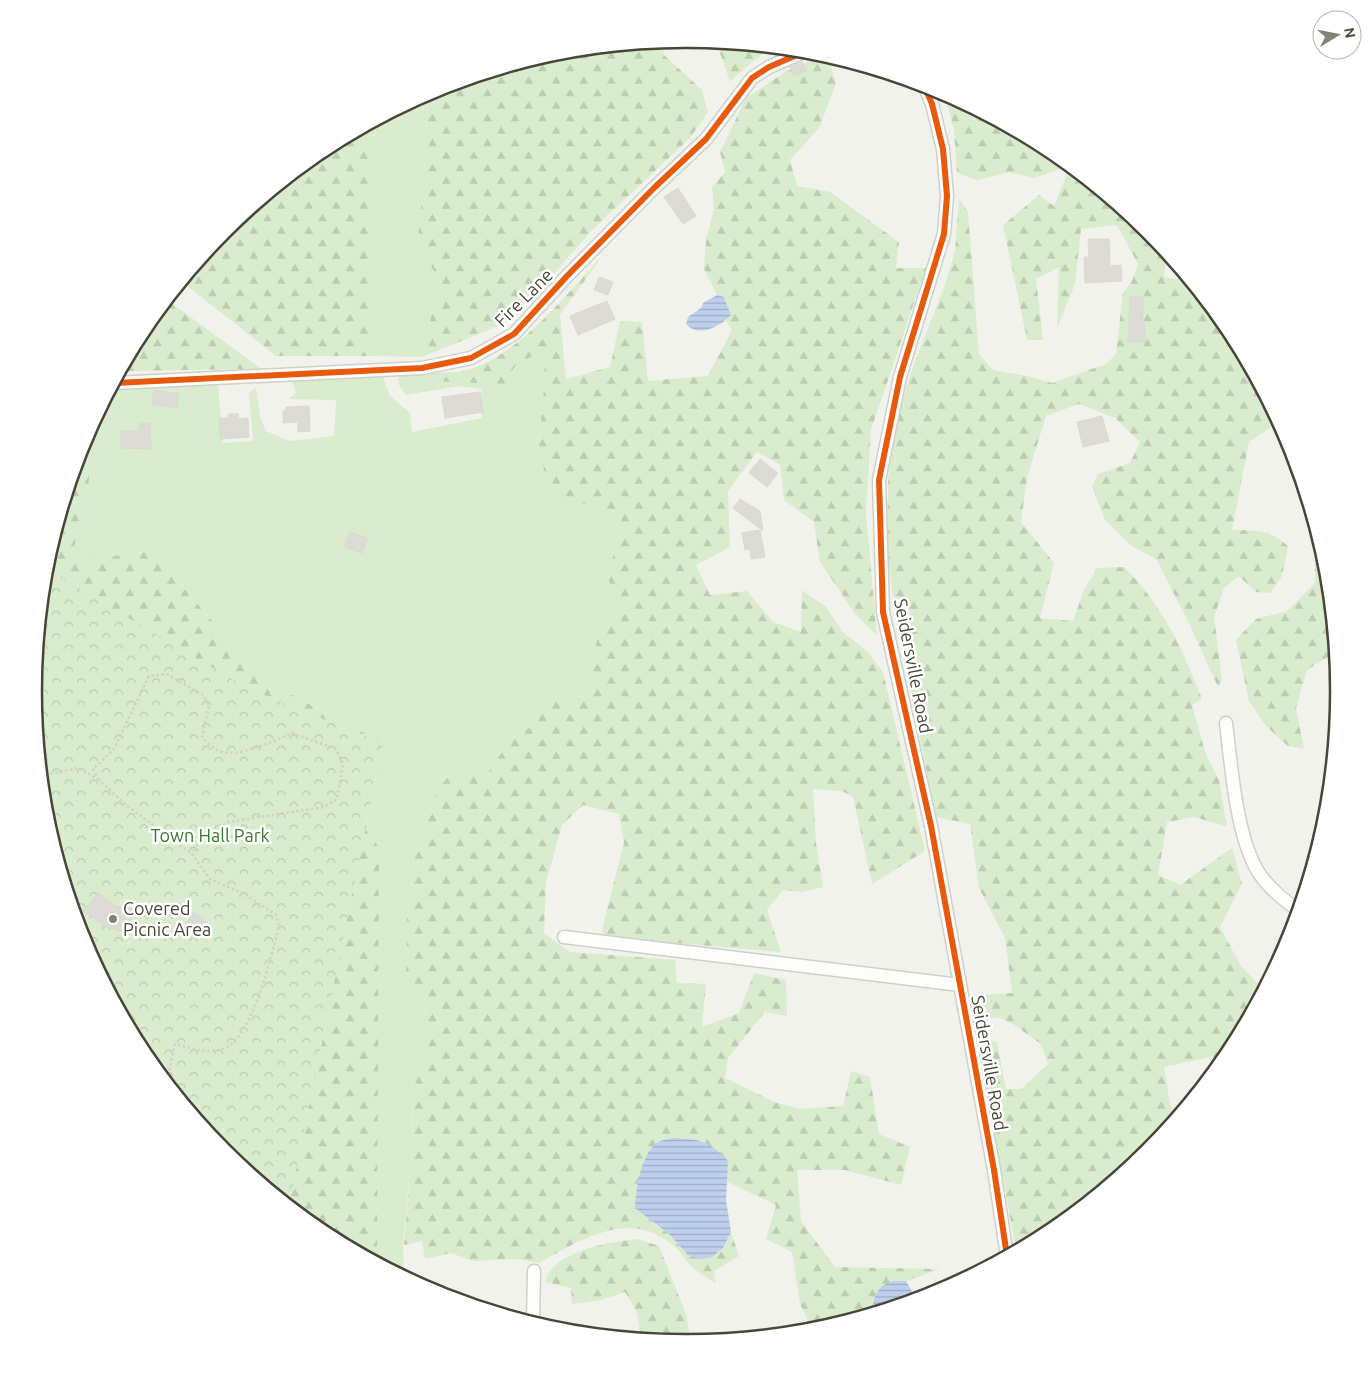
<svg xmlns="http://www.w3.org/2000/svg" width="1372" height="1382" font-family="Ubuntu,sans-serif">
<style>
.green{fill:#d9eccd}
.forest{fill:url(#forest-firs)}
.park{fill:url(#park-crowns)}
.water{fill:url(#water-rules)}
.building{fill:#dcdbd5;stroke:#dad9d2}
.lines{fill:none;stroke-linecap:round;stroke-linejoin:round}
.minor-casing{stroke:#d0d0ca;stroke-width:15}
.path{stroke:#d2d2cb;stroke-width:2.5;stroke-dasharray:2.5 2.5;stroke-linecap:butt}
.minor{stroke:#fdfdfc;stroke-width:12}
.cycleway-casing{stroke:#fff;stroke-width:9}
.cycleway{stroke:#e8590c;stroke-width:6}
.poi-dot{fill:#848277;stroke:#fff;stroke-width:2}
.labels{text-anchor:middle;stroke-width:5;stroke-linejoin:round;paint-order:stroke}
.street-label{font-size:18px;fill:#484638;stroke:#fff}
.park-label{font-size:18px;fill:#37792c;stroke:#fff}
.poi-label{font-size:18px;fill:#484638;stroke:#fff;text-anchor:start}
.rim{fill:none;stroke:#484638;stroke-width:2.5}
</style>
<defs>
<pattern id="forest-firs" width="22" height="20" patternUnits="userSpaceOnUse" patternTransform="scale(1.25)"><rect width="22" height="20" fill="#d9eccd"/><path d="M5 1l3.5 6h-7zM16 11l3.5 6h-7z" fill="#bcccb1"/></pattern>
<pattern id="park-crowns" width="20" height="18" patternUnits="userSpaceOnUse" patternTransform="scale(1.25)"><rect width="20" height="18" fill="#d9eccd"/><path d="M2 6a3 3 0 1 1 6 0M12 15a3 3 0 1 1 6 0" fill="none" stroke="#bcccb1"/></pattern>
<pattern id="water-rules" width="6" height="5" patternUnits="userSpaceOnUse" patternTransform="scale(1.25)"><rect width="6" height="5" fill="#bfd0ee"/><path d="M0 2.5h6" fill="none" stroke="#9dabc2"/></pattern>
</defs>
<rect width="100%" height="100%" fill="#f2f2ec"/>
<path class="green" d="M426,94L427,135L418,239L439,282L422,357L372,356V123Z
M543,352L545,377L539,445L621,518L608,580L624,609L597,640L592,665V697L541,696L534,725L511,739L489,771L450,774L437,791L416,850L407,919L406,970L422,998L432,1035L413,1089L412,1151L403,1245L404,1274L401,1275L366,1256L377,1254L379,850L367,821L383,743L260,678L153,551L71,561L91,471L79,455L84,441L112,389L218,385L223,443L253,441L249,393L256,387L260,417L266,431L289,441L334,436L336,400L289,399L296,393L292,382L297,378L374,373L383,377L390,396L410,413L412,432L482,418L481,389L459,386L406,395L399,385L398,377L403,373L427,372L428,381L517,363Z"/>
<path class="forest" d="M663,41L664,55L702,90L708,112L690,138L593,229L538,292L496,327L422,357L439,282L418,239L427,135L426,94L437,88L559,51Z
M716,42L771,47L730,81Z
M818,57L829,59L836,84L819,128L790,160L797,186L830,192L899,242L896,268H926L871,430L866,513L877,636L856,615L820,562L814,522L784,500L780,465L757,452L728,491L730,547L696,565L710,595L747,591L773,622L801,632L802,590L826,607L843,632L868,652L883,672L925,851L872,884L853,797L842,791L813,789L816,842L823,887L802,892L783,890L767,910L781,952L605,937L602,929L624,843L619,814L583,805L562,825L546,882L544,933L570,952L675,960L677,983L706,984L702,1027L739,1013L754,973L786,980L787,1016L765,1012L728,1058L725,1078L774,1102L801,1109L843,1106L851,1071L870,1077L879,1134L910,1147L901,1185L845,1170H797L801,1221L835,1267L940,1269L906,1281H895L872,1313L813,1331L800,1304L792,1252L766,1239L776,1205L726,1181L728,1161L653,1223L670,1235L688,1255L712,1257L723,1248L731,1232L739,1256L714,1271L716,1284C708,1278 698,1273 691,1266C685,1261 682,1253 676,1248C632,1207 582,1239 539,1263L517,1259L473,1261L451,1253L425,1259L422,1241L404,1245L412,1151L413,1089L432,1035L422,998L406,971L407,919L416,850L437,791L450,774L489,771L511,739L534,725L541,696L592,697V665L597,640L624,609L608,580L621,518L548,490L539,445L545,377L543,352L517,363L504,384L428,381L427,372C437,372 448,373 458,372C513,364 566,294 603,255L560,315L566,379L610,367L620,321L642,322L648,381L708,376L732,330L726,321L731,315L724,297L717,295L704,269L706,240L714,209L712,187L725,172L720,152L746,98L785,72Z
M944,93L1049,149L1069,166L1034,178L1010,172L977,180L957,173L954,130Z
M372,123V356H276L182,282L225,230L324,149Z
M1070,166L1147,230L1167,254L1164,277L1189,281L1228,329L1278,422L1249,442L1232,530C1257,531 1268,528 1288,546L1282,576L1270,593L1256,592L1239,576L1224,588L1214,617L1222,680L1218,687L1188,621L1156,559L1130,545L1105,520L1092,486L1098,474L1130,463L1140,442L1115,418L1079,404L1046,416L1027,478L1021,522L1054,563L1040,618L1073,621L1084,590L1097,568L1124,567C1164,607 1182,648 1202,699L1192,705L1206,755L1219,780L1227,827L1195,817L1167,822L1158,875L1180,885L1232,848L1242,884L1220,927L1241,966L1263,989L1224,1058L1210,1057L1164,1067L1170,1104L1176,1117L1147,1152L1048,1233L1016,1251L978,1038L997,1042L1006,1089H1021L1048,1064L1041,1044L1013,1024L1000,1018H973L968,996L1012,993L1005,938L979,888L970,824L936,817L896,622L887,550L888,479L896,424L910,375L946,282L955,251L959,198L968,212L979,354L993,370L1028,376L1052,383L1106,364L1116,354L1123,293L1132,281L1138,264L1117,225L1081,229L1075,284L1057,329L1059,267L1036,279L1043,340H1027L1003,225L1039,195L1054,206Z
M167,300L262,369L121,371L144,328Z
M79,455L91,471L71,561L153,551L260,678L383,743L367,821L379,850L377,1254L366,1256L323,1233L225,1152L46,818L34,691L46,563Z
M1315,528L1326,564L1334,653L1307,670L1296,708L1304,749L1288,746L1266,726L1249,701L1236,640L1256,619L1287,611L1315,583Z
M638,1239L659,1246L686,1314L691,1343L648,1340L640,1330L636,1310L625,1292L601,1300L572,1304L571,1288L545,1282C553,1250 611,1242 638,1239Z"/>
<path class="park" d="M46,569L247,688L383,743L289,1205L225,1152L144,1053L83,940L46,818L34,691Z"/>
<path class="water" d="M717,295L724,297L731,315C720,327 698,338 686,324L688,317L701,308L703,303Z
M674,1138C702,1140 708,1140 728,1161L726,1200L731,1232L723,1248L712,1257L700,1259L688,1255L670,1235L635,1208C636,1189 641,1153 658,1142C662,1140 669,1139 674,1138Z
M895,1281H906L916,1299L872,1313C874,1296 876,1285 895,1281Z"/>
<path class="building" d="M802,62L806,71L794,76L790,67Z
M678,188L696,216L683,224L664,197Z
M1088,239H1109L1110,266L1121,265L1122,281L1085,283L1084,257H1089Z
M599,277L613,282L608,295L594,290Z
M1130,297H1144L1142,325H1145V342H1128Z
M607,301L615,319L578,335L570,316Z
M154,390L179,394L177,408L152,404Z
M480,392L483,412L445,418L442,397Z
M309,406L310,431L298,432V422L283,423V411H286V407Z
M228,414H238L239,419L248,418L249,437L220,439L219,418H228Z
M1102,416L1109,441L1083,447L1077,422Z
M150,423L151,449L121,448V431H139V424Z
M760,459L778,473L767,487L749,473Z
M740,499L760,511L763,531L733,508Z
M760,530L765,557L751,559L750,549L745,550L742,533Z
M350,532L368,538L362,553L345,547Z
M98,893L114,905L134,910L127,933L104,926L83,911Z
M194,912L207,922L198,934L186,923Z"/>
<g class="lines">
<defs>
<path id="minor" d="M924,85L932,104L943,149L947,196L944,234L900,377L879,480L883,612L931,826L994,1170L1007,1256
M115,383L422,368L471,358L514,334L567,276L655,187L706,139L752,78L769,67L806,51
M1226,723C1231,764 1236,834 1257,870C1267,887 1282,899 1298,910
M564,937L960,985
M533,1323L534,1271"/>
</defs>
<use href="#minor" class="minor-casing"/>
<path class="path" d="M98,779L126,805L192,854L210,879L246,895L276,915L279,927C270,957 254,1035 225,1048C209,1055 191,1048 175,1044L167,1082
M43,787L50,774L79,768L98,779L93,769L114,749L149,676L166,674L203,695L209,706L202,737C206,741 211,747 217,750C235,760 274,741 292,733L336,749L343,764L337,799L324,807L228,822L200,841L192,854"/>
<use href="#minor" class="minor"/>
<defs>
<path id="cycleway" d="M924,85L932,104L943,149L947,196L944,234L900,377L879,480L883,612L931,826L994,1170L1007,1256
M115,383L422,368L471,358L514,334L567,276L655,187L706,139L752,78L769,67L806,51"/>
</defs>
<use href="#cycleway" class="cycleway-casing"/>
<use href="#cycleway" class="cycleway"/>
</g>
<circle class="poi-dot" cx="113" cy="919" r="5"/>
<g class="labels">
<g class="street-label">
<text transform="translate(524 298) rotate(-45)" y="6">Fire Lane</text>
<text transform="translate(913 666) rotate(79)" y="6">Seidersville Road</text>
<text transform="translate(989 1063) rotate(80)" y="6">Seidersville Road</text>
</g>
<g class="park-label">
<text x="210" y="842">Town Hall Park</text>
</g>
<g class="poi-label">
<text x="123" y="915">Covered<tspan x="123" dy="21">Picnic Area</tspan></text>
</g>
</g>
<path d="M0 0H1372V1382H0ZM685 48H687A643 643 0 0 1 1330 691V691A643 643 0 0 1 687 1334H685A643 643 0 0 1 42 691V691A643 643 0 0 1 685 48Z" fill="#fff" fill-rule="evenodd"/>
<path class="rim" d="M685 48H687A643 643 0 0 1 1330 691V691A643 643 0 0 1 687 1334H685A643 643 0 0 1 42 691V691A643 643 0 0 1 685 48Z"/>
<g transform="translate(1337 35) rotate(80)"><circle r="24" fill="#ffffff" stroke="#b6b5af"/>
<path d="M0-4L9 19L0 12L-9 19Z" fill="#848277"/>
<text y="-8" font-size="14" font-weight="bold" text-anchor="middle" fill="#484638">N</text>
</g>
</svg>
